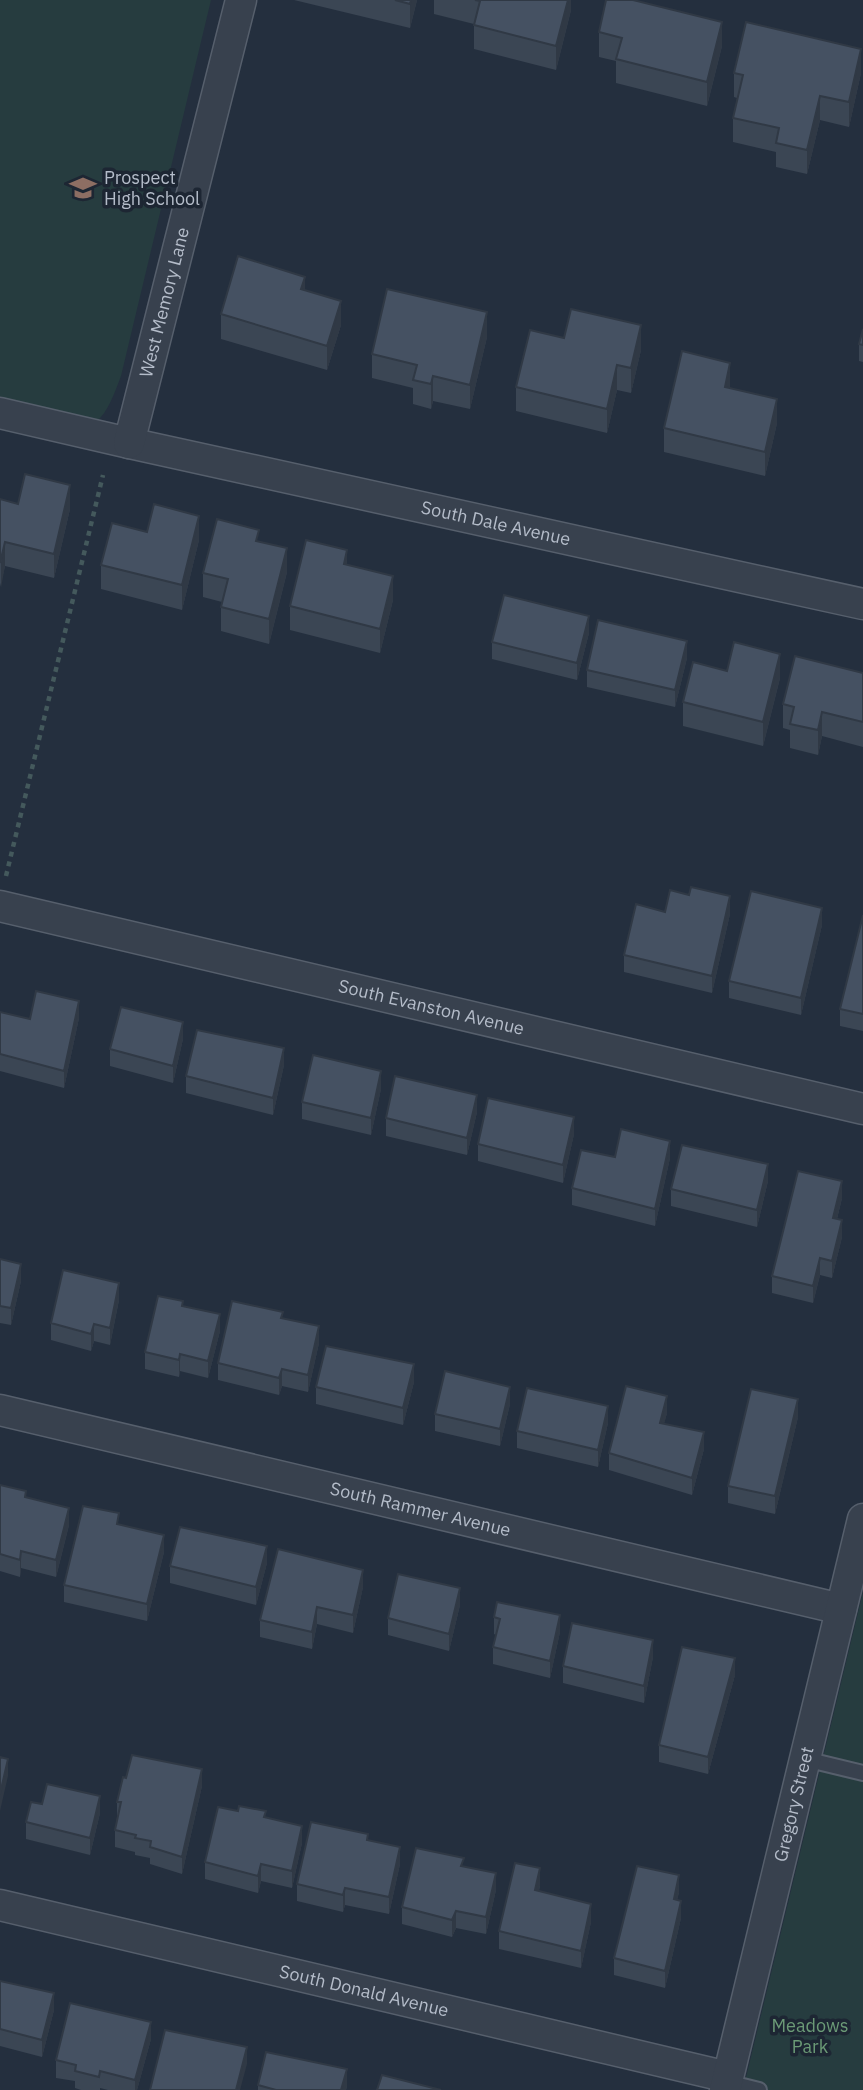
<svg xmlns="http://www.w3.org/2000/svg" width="863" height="2090" font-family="'IBM Plex Sans',sans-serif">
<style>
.green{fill:#263c3f}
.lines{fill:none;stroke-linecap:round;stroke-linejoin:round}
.lane-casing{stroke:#565f6c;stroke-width:18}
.street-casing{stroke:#565f6c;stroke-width:33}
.path{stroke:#44595c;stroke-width:4.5;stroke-dasharray:5 5;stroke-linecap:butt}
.lane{stroke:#38414e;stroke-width:14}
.street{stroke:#38414e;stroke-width:30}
.wall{fill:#3b4654}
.shaded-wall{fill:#303945}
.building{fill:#455162;stroke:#303945;stroke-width:2}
.labels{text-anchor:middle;stroke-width:7;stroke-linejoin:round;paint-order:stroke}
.poi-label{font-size:18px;fill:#b4bcc9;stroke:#1d2633;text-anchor:start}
.street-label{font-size:18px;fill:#b4bcc9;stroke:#1d2633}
.park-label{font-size:18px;fill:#6b9a76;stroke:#1d2633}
</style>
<rect width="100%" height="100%" fill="#242f3e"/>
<path class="green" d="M0,0H211L121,376C114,394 109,411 95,423L0,403Z
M863,1592V2090H743Z"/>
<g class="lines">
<defs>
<path id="lane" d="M805,1759L863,1773
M727,2082L759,2090"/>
<g id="street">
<path id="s1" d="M0,413L129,443L863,604"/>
<path id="s2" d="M129,443L241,0"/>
<path id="s3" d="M0,906L863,1109"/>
<path id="s4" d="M0,1410L841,1609"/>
<path id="s5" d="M0,1905L728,2077"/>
<path id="s6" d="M725,2090L863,1519"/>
</g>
</defs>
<use href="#lane" class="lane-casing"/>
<use href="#street" class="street-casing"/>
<path class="path" d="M6,876L103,475"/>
<use href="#lane" class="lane"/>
<use href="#street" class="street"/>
</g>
<path class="wall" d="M294,0H417L410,28Z
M434,0H571V10L556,70L474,49V24L434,14Z
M599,32L722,46L707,106L616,83V61L599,57Z
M734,73H861L849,127L820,120L807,174L776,167V152L733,142V118L737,98L734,97Z
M305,290L341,325L327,370L221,339V314Z
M863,329V362L859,361V344Z
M487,337L470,409L433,401L431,409L413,404V388L372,378V354Z
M564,338L641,350L631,393L617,390L607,433L516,411V387Z
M730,388L777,423L765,476L664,452V428Z
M0,499L18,504L70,509L54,578L5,566L0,587Z
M147,532L199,540L182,610L101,589V565Z
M259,541L287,572L269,644L221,631V607L222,602L203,597V573Z
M347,565L393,600L380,653L290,630V606Z
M589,633L577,680L492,659V642Z
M687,658L675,707L587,687V670Z
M727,671L780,678L763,746L683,726V702Z
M863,673V747L822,736L818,755L790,748V730L783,728V704Z
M665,912L730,914L712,993L624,972V955Z
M863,915V1031L840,1026V1009Z
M822,925L801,1015L729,998V981Z
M0,1012L30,1019L79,1018L64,1088L0,1071Z
M183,1039L173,1083L110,1066V1049Z
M284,1065L273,1115L186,1093V1076Z
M381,1089L371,1135L302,1119V1102Z
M477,1112L467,1155L386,1136V1118Z
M574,1134L563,1183L478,1161V1144Z
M615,1157L670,1158L655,1226L572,1205V1188Z
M768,1181L757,1227L671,1206V1189Z
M842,1198L837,1219L842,1237L832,1278L820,1275L813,1303L772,1293V1276Z
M0,1259L21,1281L11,1325L0,1323Z
M119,1300L110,1345L94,1341L91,1351L51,1340V1323Z
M183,1306L220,1331L208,1378L180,1371L179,1377L145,1369V1352Z
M319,1343L308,1392L282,1386L279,1395L218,1380V1363Z
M414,1382L403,1425L316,1404V1387Z
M510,1404L500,1446L435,1431V1414Z
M667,1413L664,1423L704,1449L692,1495L609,1470V1453Z
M798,1417L775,1514L728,1503V1486Z
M608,1423L598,1467L517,1448V1431Z
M0,1485L26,1497L69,1525L56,1577L21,1568L20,1577L0,1571Z
M119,1525L164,1552L147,1621L64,1602V1585Z
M267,1563L256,1605L170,1583V1566Z
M363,1587L353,1633L317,1624L312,1649L260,1637V1620Z
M460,1605L449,1651L388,1635V1618Z
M494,1617L560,1632L550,1678L493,1664V1647L496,1635L494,1634Z
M653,1657L644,1703L563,1683V1666Z
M735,1675L708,1774L659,1762V1745Z
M202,1786L182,1874L150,1864V1858L135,1855V1852L115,1847V1830L117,1818V1802Z
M42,1804L100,1813L90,1855L26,1839V1822Z
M266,1817L302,1843L292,1888L261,1881L258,1893L205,1879V1862Z
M368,1840L400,1864L389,1914L345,1905L343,1912L297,1901V1884Z
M464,1867L496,1890L486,1934L456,1928L452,1937L402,1924V1907Z
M540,1885L539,1891L591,1922L581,1968L499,1949V1931Z
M679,1892L677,1900L681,1918L665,1988L614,1975V1958Z
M0,1981L54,2010L42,2057L0,2046Z
M151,2039L137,2090H108L100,2088V2090H81L75,2088V2081L56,2078V2060Z
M258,2085L347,2086L346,2090H258Z"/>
<path class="shaded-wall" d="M411,0H417L410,28V4Z
M568,0H571V10L556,70V46Z
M722,22V46L707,106V82Z
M861,49V73L849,127V102Z
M820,96V120L807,174V150Z
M305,277V301L301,289Z
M341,301V325L327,370V346Z
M487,312V337L470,409V385Z
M641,325V350L631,393V368Z
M730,363V387L725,411V387Z
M617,365V390L607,433V409Z
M433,376V401L431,409V384Z
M777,399V423L765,476V452Z
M70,485V509L54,578V554Z
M199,516V540L182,610V585Z
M5,542V566L1,588V563Z
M287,548V572L269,644V619Z
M347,550V575L344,564Z
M393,576V600L380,653V629Z
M589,616V633L577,680V663Z
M687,641V658L675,707V690Z
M780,654V678L763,746V722Z
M822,712V736L818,755V730Z
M730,896V914L712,993V976Z
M822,908V925L801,1015V998Z
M79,1001V1018L64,1088V1071Z
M183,1022V1039L173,1083V1066Z
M284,1048V1065L273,1115V1098Z
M381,1071V1089L371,1135V1118Z
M477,1095V1112L467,1155V1138Z
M574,1117V1134L563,1183V1165Z
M670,1141V1158L655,1226V1209Z
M768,1164V1181L757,1227V1210Z
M842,1181V1198L833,1235V1218Z
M842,1220V1237L832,1278V1261Z
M820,1258V1275L813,1303V1286Z
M21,1264V1281L11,1325V1308Z
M119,1283V1300L110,1345V1328Z
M220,1314V1331L208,1378V1361Z
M94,1324V1341L91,1351V1334Z
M319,1326V1343L308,1392V1375Z
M180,1354V1371L179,1377V1360Z
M414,1364V1382L403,1425V1408Z
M282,1369V1386L279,1395V1378Z
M510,1387V1404L500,1446V1429Z
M667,1396V1413L660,1440V1423Z
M798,1399V1417L775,1514V1496Z
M608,1406V1423L598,1467V1450Z
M704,1432V1449L692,1495V1478Z
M69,1508V1525L56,1577V1560Z
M164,1535V1552L147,1621V1604Z
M267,1546V1563L256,1605V1587Z
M21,1551V1568L20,1577V1560Z
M363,1570V1587L353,1633V1615Z
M460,1588V1605L449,1651V1634Z
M317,1607V1624L312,1649V1632Z
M560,1615V1632L550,1678V1661Z
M653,1640V1657L644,1703V1686Z
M735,1658V1675L708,1774V1757Z
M8,1759V1776L0,1811V1794Z
M202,1769V1786L182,1874V1857Z
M100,1796V1813L90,1855V1838Z
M302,1826V1843L292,1888V1871Z
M400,1847V1864L389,1914V1897Z
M261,1864V1881L258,1893V1876Z
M540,1868V1885L535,1907V1890Z
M496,1873V1890L486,1934V1917Z
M679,1875V1892L674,1916V1899Z
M345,1888V1905L343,1912V1895Z
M681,1901V1918L665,1988V1971Z
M591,1904V1922L581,1968V1951Z
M456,1911V1928L452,1937V1920Z
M54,1993V2010L42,2057V2040Z
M151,2022V2039L137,2090H135V2080Z
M247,2047V2064L240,2090H236Z
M347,2069V2086L346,2090H341Z"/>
<path class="building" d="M395,0H411L410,4Z
M475,0H568L556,46L474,25L480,1Z
M606,0H633L722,22L707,82L616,59L622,38L599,32Z
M746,22L861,49L849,102L820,96L807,150L776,143L779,128L733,118L743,75L734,73Z
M238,256L305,277L301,289L341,301L327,346L221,314Z
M387,289L487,312L470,385L433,376L431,384L413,380L417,365L372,354Z
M571,309L641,325L631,368L617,365L607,409L516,387L530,330L564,338Z
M863,329V345L859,344Z
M682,351L730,363L725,387L777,399L765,452L664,428Z
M25,474L70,485L54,554L5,542L0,563V499L18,504Z
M154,504L199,516L182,585L101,565L112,523L147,532Z
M217,519L259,530L256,541L287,548L269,619L221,607L228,579L203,573Z
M306,540L347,550L344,564L393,576L380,629L290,606Z
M504,595L589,616L577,663L492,642Z
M598,620L687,641L675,690L587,670Z
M734,642L780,654L763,722L683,702L693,662L727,671Z
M795,656L863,673V722L822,712L818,730L790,724L794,707L783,704Z
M691,887L730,896L712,976L624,955L636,904L665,912L670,890L689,895Z
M751,891L822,908L801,998L729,981Z
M863,915V1014L840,1009Z
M36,991L79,1001L64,1071L0,1054V1012L30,1019Z
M121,1007L183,1022L173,1066L110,1049Z
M197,1030L284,1048L273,1098L186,1076Z
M313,1055L381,1071L371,1118L302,1102Z
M395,1076L477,1095L467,1138L386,1118Z
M488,1098L574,1117L563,1165L478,1144Z
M621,1129L670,1141L655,1209L572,1188L581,1150L615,1157Z
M682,1145L768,1164L757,1210L671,1189Z
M798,1171L842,1181L833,1218L842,1220L832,1261L820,1258L813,1286L772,1276Z
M0,1259L21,1264L11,1308L0,1306Z
M63,1270L119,1283L110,1328L94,1324L91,1334L51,1323Z
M158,1296L183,1301L182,1306L220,1314L208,1361L180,1354L179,1360L145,1352Z
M232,1301L283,1312L281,1318L319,1326L308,1375L282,1369L279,1378L218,1363Z
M326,1346L414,1364L403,1408L316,1387Z
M445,1371L510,1387L500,1429L435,1414Z
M626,1386L667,1396L660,1423L704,1432L692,1478L609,1453Z
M527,1388L608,1406L598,1450L517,1431Z
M751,1389L798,1399L775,1496L728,1486Z
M0,1485L26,1491L25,1497L69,1508L56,1560L21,1551L20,1560L0,1554Z
M83,1506L119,1513L117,1524L164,1535L147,1604L64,1585Z
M180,1527L267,1546L256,1587L170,1566Z
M278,1549L363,1570L353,1615L317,1607L312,1632L260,1620Z
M398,1574L460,1588L449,1634L388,1618Z
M497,1602L560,1615L550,1661L493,1647L500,1619L494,1617Z
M572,1623L653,1640L644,1686L563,1666Z
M682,1647L735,1658L708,1757L659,1745Z
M132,1755L202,1769L182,1857L150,1847L151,1841L135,1838L136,1835L115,1830L121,1802H117L123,1777L126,1778Z
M0,1757L8,1759L0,1794Z
M47,1784L100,1796L90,1838L26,1822L31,1802L42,1804Z
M239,1806L266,1811L264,1817L302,1826L292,1871L261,1864L258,1876L205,1862L218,1807L238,1811Z
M311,1822L368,1834L367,1840L400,1847L389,1897L345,1888L343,1895L297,1884Z
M416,1848L464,1858L461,1866L496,1873L486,1917L456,1911L452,1920L402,1907Z
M515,1863L540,1868L535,1890L591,1904L581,1951L499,1931Z
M637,1866L679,1875L674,1899L681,1901L665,1971L614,1958Z
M0,1981L54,1993L42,2040L0,2029Z
M70,2003L151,2022L135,2080L100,2071L99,2077L75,2071L76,2065L56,2060Z
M165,2030L247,2047L236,2090H150Z
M266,2052L347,2069L341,2090H276L258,2085Z
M382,2075L441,2090H377Z"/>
<defs>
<symbol id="school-bare" viewBox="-9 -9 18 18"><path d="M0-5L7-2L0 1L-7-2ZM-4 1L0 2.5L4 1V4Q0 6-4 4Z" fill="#8d6e63" stroke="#1d2633" stroke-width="2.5" paint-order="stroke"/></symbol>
</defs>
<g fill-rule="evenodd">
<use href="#school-bare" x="64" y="169" width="38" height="38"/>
</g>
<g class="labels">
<g class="poi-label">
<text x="104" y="184">Prospect<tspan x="104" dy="21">High School</tspan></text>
</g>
<g class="street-label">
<text dy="6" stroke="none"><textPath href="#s2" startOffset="145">West Memory Lane</textPath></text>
<text dy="6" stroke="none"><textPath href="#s1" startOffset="508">South Dale Avenue</textPath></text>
<text dy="6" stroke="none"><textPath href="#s3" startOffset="443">South Evanston Avenue</textPath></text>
<text dy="6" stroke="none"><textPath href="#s4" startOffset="432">South Rammer Avenue</textPath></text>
<text dy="6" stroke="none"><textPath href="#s6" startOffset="294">Gregory Street</textPath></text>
<text dy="6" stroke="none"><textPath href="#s5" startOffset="374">South Donald Avenue</textPath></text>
</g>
<g class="park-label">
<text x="810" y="2032">Meadows<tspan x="810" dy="21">Park</tspan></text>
</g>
</g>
</svg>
